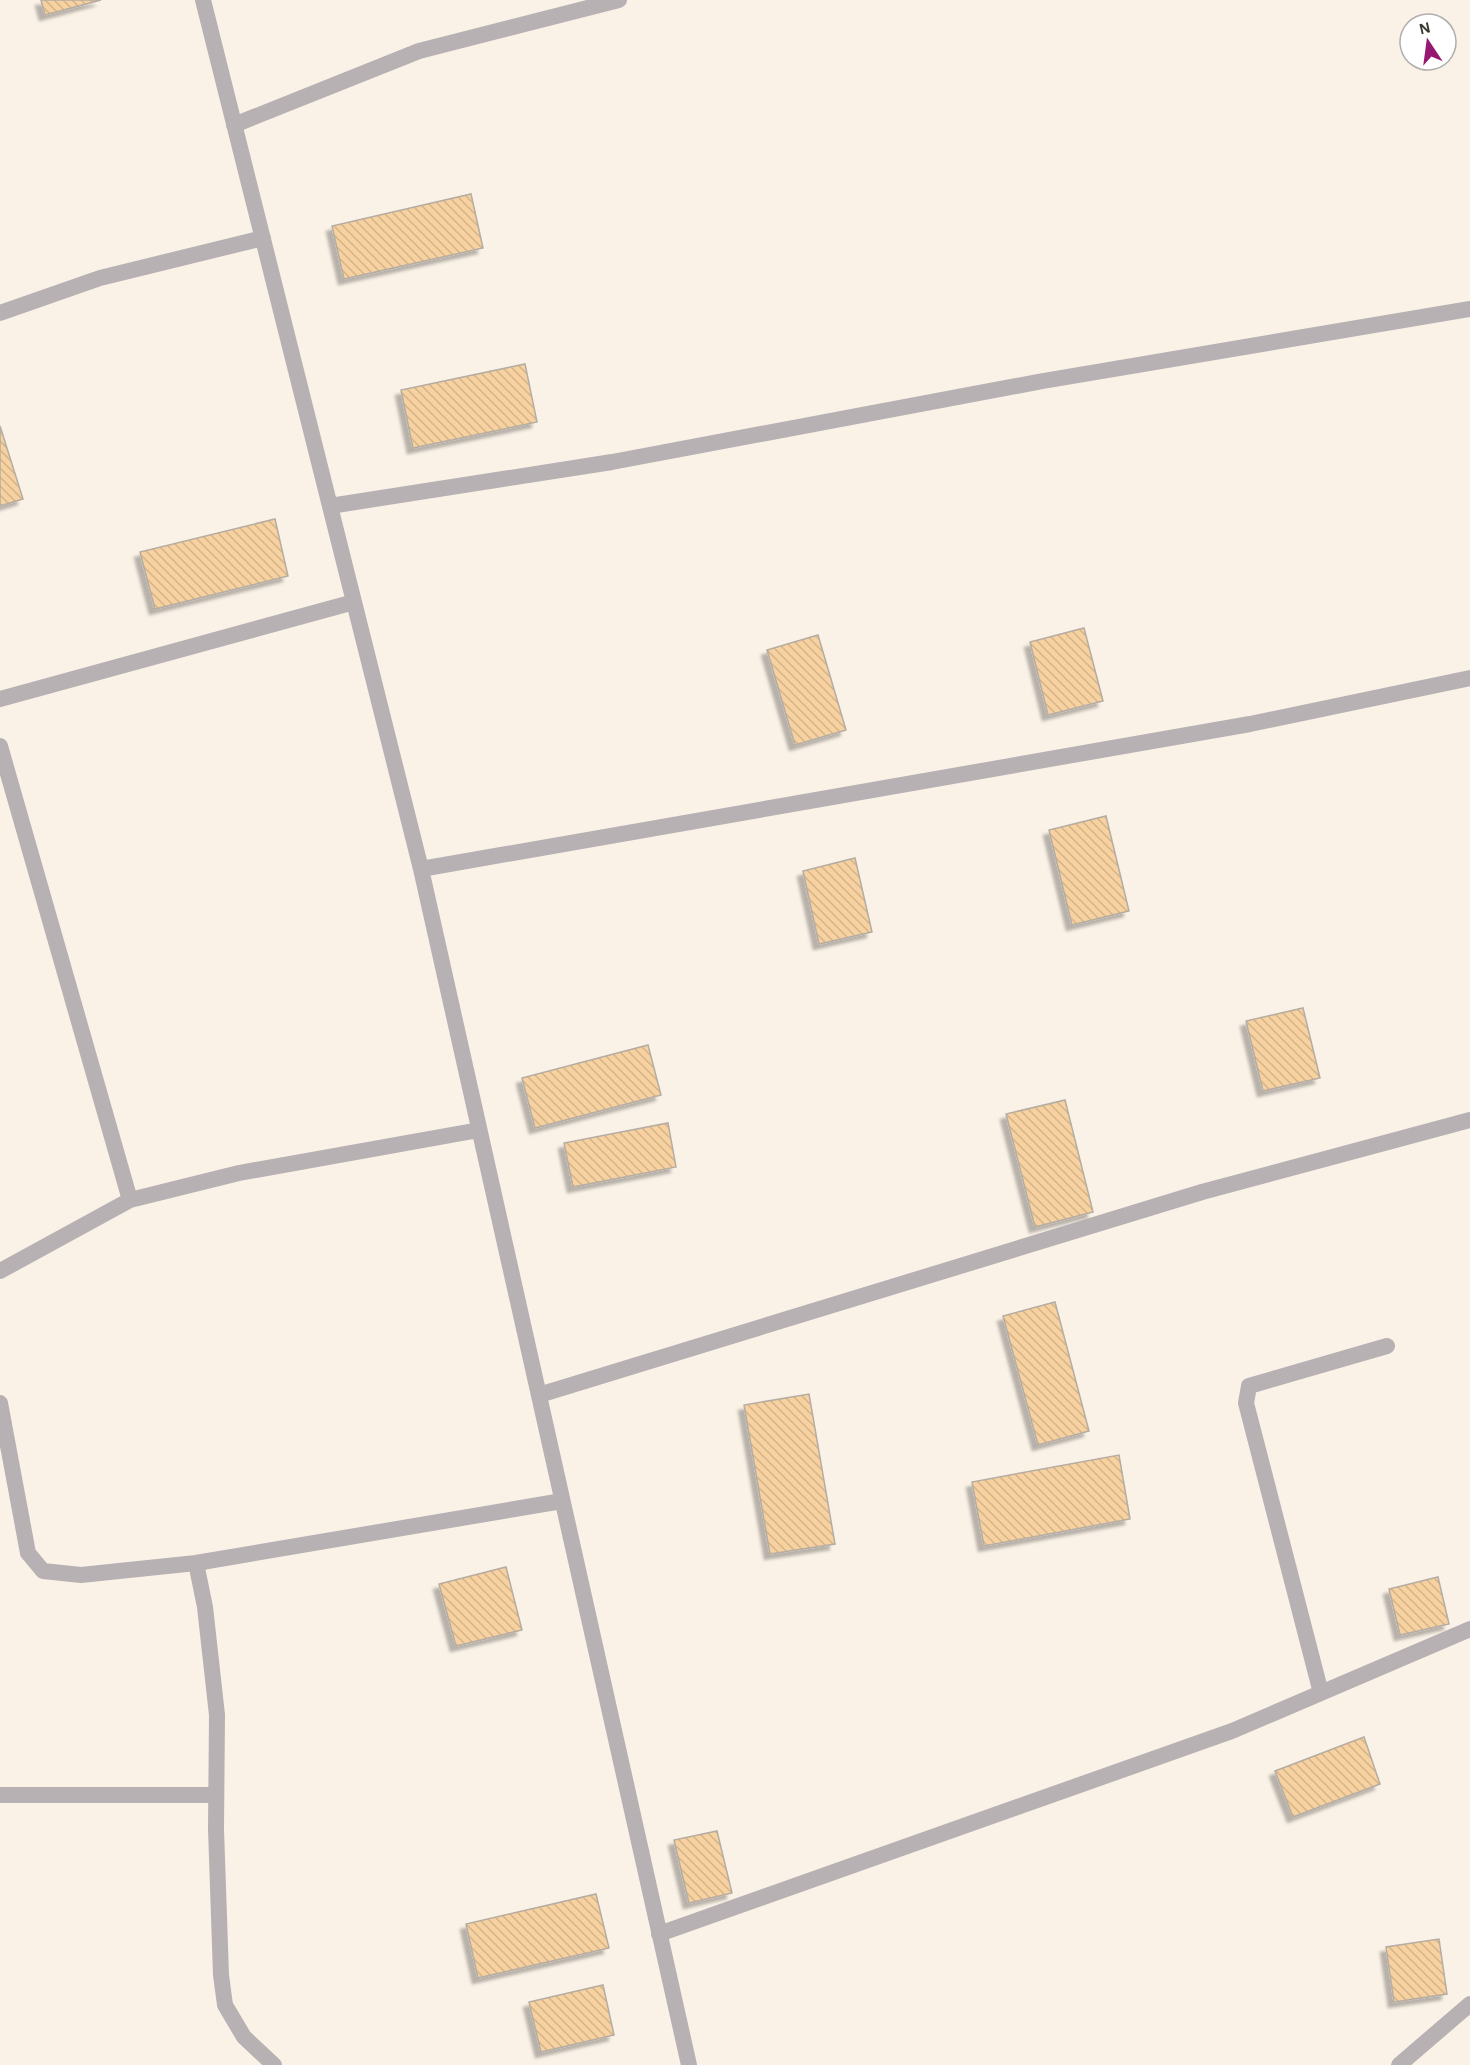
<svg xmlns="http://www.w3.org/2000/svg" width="1470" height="2065" font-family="'Alegreya Sans',sans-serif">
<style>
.building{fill:url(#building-back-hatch);stroke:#b5ada3;stroke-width:1.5;filter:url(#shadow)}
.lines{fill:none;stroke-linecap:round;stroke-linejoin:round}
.minor{stroke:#b7b1b4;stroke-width:16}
</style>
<defs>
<pattern id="building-back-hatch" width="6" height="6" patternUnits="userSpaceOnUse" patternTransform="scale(1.5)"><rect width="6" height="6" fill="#f7d19f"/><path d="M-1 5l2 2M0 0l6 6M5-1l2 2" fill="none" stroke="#d4b489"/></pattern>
<filter id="shadow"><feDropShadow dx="-5.5" dy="5.5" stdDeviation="1.5" flood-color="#0004"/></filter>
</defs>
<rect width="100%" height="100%" fill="#faf2e7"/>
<path class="building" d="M41,0H101L45,15Z
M471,194L483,248L344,279L332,226Z
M525,364L537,422L413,448L401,390Z
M0,426L23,499L0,506Z
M275,519L288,576L155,609L140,552Z
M1084,628L1103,701L1048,715L1030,642Z
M818,635L846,730L795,745L767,650Z
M1106,816L1129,911L1072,925L1049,830Z
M855,858L872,932L819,944L803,871Z
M1303,1008L1320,1078L1263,1091L1246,1021Z
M648,1045L661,1095L535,1128L522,1078Z
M1065,1100L1093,1212L1035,1227L1006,1114Z
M668,1123L676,1167L573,1187L564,1143Z
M1055,1302L1089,1431L1038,1445L1003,1316Z
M809,1394L835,1544L770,1554L744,1405Z
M1119,1455L1130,1519L984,1546L972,1482Z
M506,1567L522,1630L456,1646L439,1584Z
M1438,1577L1449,1624L1400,1635L1389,1589Z
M1364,1737L1380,1784L1293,1817L1275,1771Z
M717,1831L732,1893L689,1903L674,1840Z
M596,1894L609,1948L478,1978L466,1924Z
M1439,1939L1447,1994L1394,2002L1386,1947Z
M603,1985L614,2035L541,2052L529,2002Z"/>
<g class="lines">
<path class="minor" d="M203,0L421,869L689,2065
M234,125L419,51L619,0
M0,313L100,278L263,238
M330,506L612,462L1043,381L1470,309
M0,699L354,602
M0,746L130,1200
M421,869L1250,724L1470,678
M0,1271L130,1200L239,1173L479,1130
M539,1395L1202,1192L1470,1120
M0,1403L28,1553L43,1571L81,1575L196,1563
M1321,1693L1246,1403L1249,1386L1387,1346
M0,1795H216
M659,1934L1232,1731L1470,1629
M274,2065L244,2037L225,2005L221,1975L216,1829L217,1715L205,1607L196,1563L562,1501
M1399,2065L1470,2004"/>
</g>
<g transform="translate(1428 42) rotate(347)"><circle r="28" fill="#ffffff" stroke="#b0afad" stroke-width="1.5"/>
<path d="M0-4.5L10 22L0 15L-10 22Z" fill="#971870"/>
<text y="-9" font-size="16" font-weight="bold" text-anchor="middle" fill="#3a3733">N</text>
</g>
</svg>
